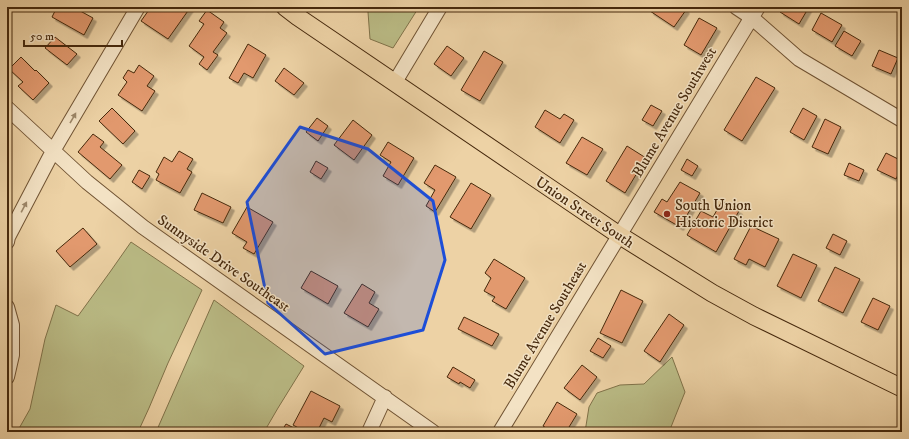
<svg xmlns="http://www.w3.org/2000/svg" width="909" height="439" font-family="'IM FELL DW Pica',serif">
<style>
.green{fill:#babb85;stroke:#807249}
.building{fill:#e2996e;stroke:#46290d;filter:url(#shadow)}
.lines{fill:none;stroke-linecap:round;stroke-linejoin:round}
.minor-casing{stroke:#705333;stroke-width:16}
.major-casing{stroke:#46290d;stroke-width:19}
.minor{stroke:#f3e2c4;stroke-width:14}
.major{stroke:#edd2a5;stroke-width:17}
.oneway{fill:#9c8668}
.marked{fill:#1d4ed8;fill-opacity:0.2;stroke:#1d4ed8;stroke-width:3;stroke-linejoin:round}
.poi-dot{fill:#8f2418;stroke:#f3e2c4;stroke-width:1.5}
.labels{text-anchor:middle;stroke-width:3;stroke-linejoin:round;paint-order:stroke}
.street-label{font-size:15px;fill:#46290d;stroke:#f3e2c4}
.poi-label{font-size:15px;fill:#46290d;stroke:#f3e2c4;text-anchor:start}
</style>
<defs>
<filter id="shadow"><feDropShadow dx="3.5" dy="3.5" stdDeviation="0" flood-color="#0004"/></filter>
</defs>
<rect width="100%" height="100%" fill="#edd2a5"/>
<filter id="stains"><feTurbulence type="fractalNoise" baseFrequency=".005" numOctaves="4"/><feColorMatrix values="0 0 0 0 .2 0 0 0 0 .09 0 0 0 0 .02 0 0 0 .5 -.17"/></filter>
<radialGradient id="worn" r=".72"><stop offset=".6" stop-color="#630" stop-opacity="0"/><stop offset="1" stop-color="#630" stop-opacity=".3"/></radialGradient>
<path class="green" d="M371,7H419L393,48L370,39L368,12Z
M131,242L202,290L168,363L149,408L138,432H17L30,409L45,339L56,305L78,316L110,272Z
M214,300L304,366L278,408L264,432H156Z
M672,357L685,392L669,432H585L589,407L597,393L620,385L644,384Z"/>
<path class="building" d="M57,7H73L93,18L84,35L52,17Z
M151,7H189L190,8L168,39L141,21Z
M653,7H682L686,10L674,27L650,11Z
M783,7H809L799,24L780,12Z
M207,10L224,22L220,28L227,33L213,52L218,55L207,70L199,64L204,57L189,46L204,24L199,21Z
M821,13L842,25L832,42L812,30Z
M699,18L717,28L701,55L684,45Z
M844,31L861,41L852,56L835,46Z
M55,37L77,54L67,65L45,48Z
M248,44L266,55L253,78L244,73L238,83L229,78Z
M447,46L464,58L451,76L434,64Z
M879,50L898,58L891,74L872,66Z
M484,51L503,62L480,101L461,90Z
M21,57L35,71L36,70L49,83L33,100L18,86L23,82L9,69Z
M139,65L154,76L147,86L155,91L142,111L118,95L127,82L123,78L128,70L134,73Z
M284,68L304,83L294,95L275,81Z
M756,77L775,88L742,141L724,130Z
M651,105L662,111L653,126L642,120Z
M112,108L135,131L123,144L99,121Z
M803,108L817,116L804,140L790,132Z
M545,110L560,119L564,114L574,120L560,143L535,127Z
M317,118L328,126L318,141L306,132Z
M825,119L841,127L828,154L812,147Z
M353,120L372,135L354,160L334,145Z
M93,134L104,142L100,147L122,165L110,179L78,152Z
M582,137L603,149L587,175L566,163Z
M388,142L414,158L398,185L383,176L391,162L380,155Z
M627,146L646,158L625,193L606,181Z
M179,151L193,159L187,169L192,172L180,193L156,180L159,174L156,172L164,157L172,162Z
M886,153L902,161V167L896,179L877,170Z
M687,159L698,166L692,176L681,170Z
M316,161L328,168L321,179L310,172Z
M849,163L864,170L859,181L844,175Z
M435,165L456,177L435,212L426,206L435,190L424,183Z
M139,170L150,176L142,189L132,182Z
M680,182L700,193L680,227L654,212L662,199L667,202Z
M471,183L491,195L471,229L450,217Z
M202,193L231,207L223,223L194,210Z
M722,201L739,211L716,252L687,235L701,211L713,217Z
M247,207L273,222L254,254L243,248L247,242L232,233Z
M751,226L779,239L765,267L749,259L746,265L734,259Z
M83,228L97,244L70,267L56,251Z
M833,234L847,241L840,255L826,248Z
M793,254L817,265L801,298L777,286Z
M494,259L525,278L506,309L492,301L495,297L484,291L491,278L485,273Z
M835,267L860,279L843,313L818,301Z
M311,271L338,286L328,304L301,288Z
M362,284L375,292L369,303L379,309L368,327L344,313Z
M621,290L643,301L622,343L600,333Z
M873,298L890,306L878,330L861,322Z
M669,314L684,325L660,362L644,351Z
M464,317L499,334L492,346L458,329Z
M598,338L611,346L603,358L590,351Z
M582,365L597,377L580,400L564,388Z
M453,367L475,380L470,388L460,382L459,384L447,377Z
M311,391L340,406L332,422L324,418L317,432H306L293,425Z
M557,402L577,414L566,432H553L543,426Z
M286,424L302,432H281Z"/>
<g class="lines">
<defs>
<path id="minor" d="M736,7L751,17L799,59L902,120
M395,82L440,7
M7,108L87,182L143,227L433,432
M7,242L8,237L53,151L138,7
M7,307L12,325V355L7,377
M369,432L385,397
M500,432L758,7"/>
<path id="major" d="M285,7L298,17L619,235L712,293L754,316L902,388"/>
</defs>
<use href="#minor" class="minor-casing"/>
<use href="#major" class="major-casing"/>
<use href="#minor" class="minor"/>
<use href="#major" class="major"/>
</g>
<defs><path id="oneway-solid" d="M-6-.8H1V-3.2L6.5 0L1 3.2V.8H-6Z"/></defs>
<g class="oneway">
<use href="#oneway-solid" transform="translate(73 118) rotate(-60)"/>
<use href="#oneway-solid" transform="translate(24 207) rotate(-62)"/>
</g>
<path class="marked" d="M300,127L368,149L433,201L445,260L423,330L325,354L268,303L247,202Z"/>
<circle class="poi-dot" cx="667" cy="214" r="4"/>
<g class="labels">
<g class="street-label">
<text transform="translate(674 112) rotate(-59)" y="5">Blume Avenue Southwest</text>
<text transform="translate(585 212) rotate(34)" y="5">Union Street South</text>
<text transform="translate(224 263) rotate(35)" y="5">Sunnyside Drive Southeast</text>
<text transform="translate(545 325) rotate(-59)" y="5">Blume Avenue Southeast</text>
</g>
<g class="poi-label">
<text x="675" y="210">South Union<tspan x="675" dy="17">Historic District</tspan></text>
</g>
</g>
<rect width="909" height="439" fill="none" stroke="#edd2a5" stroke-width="24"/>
<rect x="8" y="8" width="893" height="423" fill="none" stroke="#46290d" stroke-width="2"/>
<rect x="12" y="12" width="885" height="415" fill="none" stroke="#46290d"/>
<path d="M24 40v6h98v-6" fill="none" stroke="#46290d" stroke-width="2"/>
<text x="30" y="40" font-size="12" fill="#46290d" stroke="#f3e2c4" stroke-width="3" paint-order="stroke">50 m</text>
<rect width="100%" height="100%" filter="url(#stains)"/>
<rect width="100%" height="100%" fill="url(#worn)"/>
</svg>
